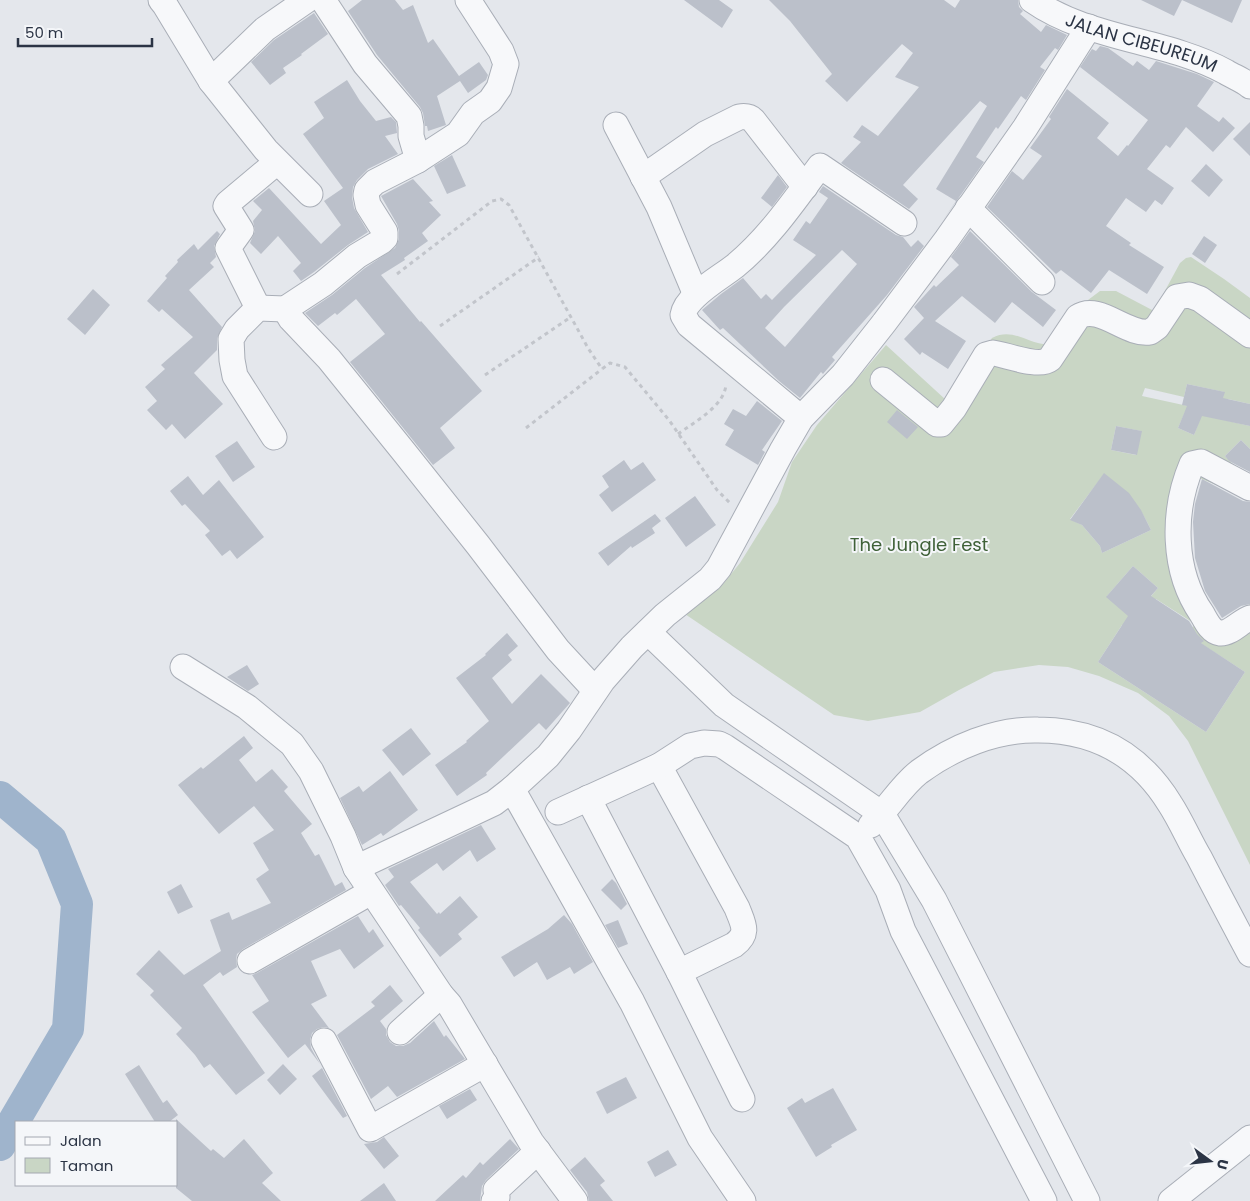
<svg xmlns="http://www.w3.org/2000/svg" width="1250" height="1201" font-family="Poppins,sans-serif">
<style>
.green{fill:#c9d6c5;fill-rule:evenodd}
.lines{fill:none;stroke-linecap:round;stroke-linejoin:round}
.river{stroke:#9fb4cc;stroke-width:32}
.building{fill:#bbc0ca;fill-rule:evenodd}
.minor-casing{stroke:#a9aeb7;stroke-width:27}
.path{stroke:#c2c5cb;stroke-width:3;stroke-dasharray:4 4;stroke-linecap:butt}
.minor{stroke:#f7f8fa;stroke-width:25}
.labels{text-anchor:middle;stroke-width:4;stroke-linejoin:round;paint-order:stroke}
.street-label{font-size:18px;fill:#2b3445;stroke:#f4f6f9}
.park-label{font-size:18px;fill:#3f6138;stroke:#f4f6f9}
</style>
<rect width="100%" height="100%" fill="#e4e7ec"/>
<path class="green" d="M1191,257L1224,279L1250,298V404L1228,399L1224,420L1250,426V449L1241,440L1225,456L1250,482V499L1197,477C1193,490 1188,504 1186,518C1178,559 1195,597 1217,630L1250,604V865L1188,741L1169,716L1138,693L1099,676L1068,667L1039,665L994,672L959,690L920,712L868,721L834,715L679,610L690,599L723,584L740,563L778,502L792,462L817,425L886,345L946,400L992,338C1016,325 1032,350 1056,343L1088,300L1100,291H1116L1154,311L1180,263L1186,258ZM1187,384L1224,392L1220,413L1142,396L1145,388L1184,397ZM1185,412L1200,419L1194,435L1178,428ZM1116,426L1141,431L1136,455L1111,450ZM1104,474C1128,493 1138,502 1151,530L1102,553L1100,546L1082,525L1070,519ZM1133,566L1158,588L1132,619L1107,596ZM1156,599L1195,624L1188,635L1245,672L1206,732L1098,662L1122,625L1135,632Z"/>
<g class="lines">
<path class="river" d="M0,797L51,840L77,904L68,1029L0,1145"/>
</g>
<path class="building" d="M362,0H395L403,10L413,5L428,43L433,39L459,76L479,62L488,75L486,80L468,93L460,81L437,96L446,125L428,131L427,126H425L423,113L420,107L377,55L348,11Z
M684,0H719L733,10L722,28Z
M769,0H944L955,8L960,0H1018L1019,7L1023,11L1020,14L1041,32L1046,25L1067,35L1058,50L1055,48L1040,67L1045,70L1026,100L1021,96L998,129L996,127L976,157L984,162L943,220L956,201L936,189L987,106L980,101L903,185L918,199L909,209L841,163L861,142L853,137L862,125L878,136L919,87L895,77L913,53L902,44L847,102L825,81L832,74L790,21Z
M1141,0H1242L1232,23L1182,0L1174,16Z
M314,13L328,34L301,54L302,55L283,68L286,73L270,85L251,62L274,40Z
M1100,46L1108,48L1133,66L1137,61L1149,70L1156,61L1197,74L1214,82L1197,106L1219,122L1223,117L1235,128L1213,152L1186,127L1170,148L1166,145L1147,169L1174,188L1162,205L1155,200L1146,212L1126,198L1106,226L1131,243L1129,245L1164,267L1147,294L1109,270L1091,293L1061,270L1056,274L987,207L1012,171L1023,180L1042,156L1030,148L1051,119L1049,117L1067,89L1109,123L1097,138L1118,156L1127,145L1128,146L1148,120L1080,67L1092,49L1096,51Z
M347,80L360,101L376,121L391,117L396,122L397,133L385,136L398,154L368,169L357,180L353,187L352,197L354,208L368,232L348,245L314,272L301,281L293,271L301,263L278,236L261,254L250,243L255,231L253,221L262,210L253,201L269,188L321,244L341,225L324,201L343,188L303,134L324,118L314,102Z
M1250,122V156L1233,139Z
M452,155L466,186L447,194L434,166Z
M1206,164L1223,180L1209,197L1191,181Z
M778,175L787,187L772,207L761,198Z
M413,179L433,201L429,202L441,215L422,233L428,241L404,258L405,260L381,275L420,322L421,321L482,391L440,428L455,448L433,465L350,362L385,334L356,299L337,315L335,313L318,326L305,313L332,295L365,268L395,248L399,239V231L397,224L381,196Z
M823,186L896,235L903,237L911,247L918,240L924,246L887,295L832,357L835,360L823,374L821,372L800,398L779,381L723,328L720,330L702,310L721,294L743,278L761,299L766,294L772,300L816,255L793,240L806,221L810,224L828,198L819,192ZM842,250L857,264L785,347L765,328L784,307Z
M217,231L220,234L214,246L216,257L210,263L214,267L189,290L222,327L217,339V350L194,373L223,404L185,439L172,424L166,430L147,410L157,401L145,387L165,369L161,365L193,337L162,309L159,312L147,301L167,278L165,276L178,262L177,260L194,244L198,250Z
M970,231L1032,292L1056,310L1043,327L1012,302L995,323L962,296L935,321L966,341L948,369L922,352L920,355L904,339L924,318L914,307L934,285L936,287L959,265L951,257Z
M1204,236L1217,245L1205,263L1192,254Z
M93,289L110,305L85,335L67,319Z
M1187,384L1225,392L1223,398L1250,404V426L1202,416L1194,435L1178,428L1187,406L1182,405Z
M757,401L782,421L762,450L765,452L758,465L725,445L734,430L724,424L733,409L746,416Z
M897,410L918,427L907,439L887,422Z
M1116,426L1142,431L1137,455L1111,450Z
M1241,440L1250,449V472L1229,461L1225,456Z
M237,441L255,467L233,482L215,456Z
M624,460L631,470L643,462L656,480L612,512L599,495L609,487L602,476Z
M1104,473L1129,493L1141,510L1151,530L1102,553L1100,546L1082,525L1070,520Z
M188,476L203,495L219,480L264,537L237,559L230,550L222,556L205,535L210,531L185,504L182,506L170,491Z
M1202,479L1243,501L1250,502V604L1241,606L1222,618L1205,591L1195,558L1193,522L1195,504Z
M695,496L716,525L686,547L665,518Z
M655,514L661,521L652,528L655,533L632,548L631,546L608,566L598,553Z
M1133,566L1158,588L1151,596L1189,621L1197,634L1204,641L1201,643L1245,672L1206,732L1098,662L1128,616L1106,597Z
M507,633L518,646L508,655L512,660L492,678L512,704L541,674L570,703L546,730L539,723L486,773L487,775L457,796L435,765L467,742L466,741L489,721L456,678L486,655L485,654Z
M247,665L259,684L248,691L227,677Z
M411,728L431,754L403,776L382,750Z
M244,736L253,748L239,760L256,782L272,769L288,787L284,791L312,824L301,833L315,856L319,854L335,886L342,882L346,890L243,949L237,954L236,960L237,967L223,976L220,972L203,985L265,1073L236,1095L210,1064L204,1068L195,1055L176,1034L182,1028L150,995L154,991L136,974L159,950L184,975L221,951L210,920L229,912L232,920L271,903L256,879L269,870L253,843L274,830L254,806L219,834L178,785L201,767L203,769Z
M390,771L418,810L383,836L381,833L362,845L340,798L359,786L363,792Z
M481,825L496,849L477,862L470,850L443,871L437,863L410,882L437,914L439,912L440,914L460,896L478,917L458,934L462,939L440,957L418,930L420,928L401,905L399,906L385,885L394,877L388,869Z
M612,879L616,883L627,904L621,910L601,890Z
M181,884L193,907L178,914L167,892Z
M564,915L572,924L593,962L574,974L570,967L547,980L537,962L514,977L501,957L548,929Z
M358,916L369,933L373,929L384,946L354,969L340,949L311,961L327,996L311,1004L329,1028L324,1027L317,1029L312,1033L310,1040L311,1048L320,1064L305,1044L288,1058L252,1012L269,1001L252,975L257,973Z
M618,920L628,944L618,948L605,925Z
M390,985L403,1001L380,1021L386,1029V1035L390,1042L396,1046H403L410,1043L434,1021L444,1037L446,1035L465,1059L397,1097L388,1086L371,1099L337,1035L375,1006L371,1002Z
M283,1064L297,1079L280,1095L267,1080Z
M139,1065L163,1103L167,1100L178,1115L169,1122H155L125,1074Z
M322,1068L347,1116L343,1118L312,1076Z
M626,1077L637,1098L607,1114L596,1092Z
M833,1088L857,1130L831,1145L832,1147L816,1157L787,1108L802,1098L805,1103Z
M470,1089L477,1100L447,1119L439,1106Z
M176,1119L211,1151L213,1149L224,1158L244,1139L273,1173L262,1183L281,1201H192L176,1188Z
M384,1137L399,1156L384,1169L364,1144L377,1142Z
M510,1139L519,1149L486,1180L482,1186L480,1201H435L463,1175L466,1178L480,1162L483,1165Z
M668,1150L677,1165L655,1177L647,1162Z
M585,1157L605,1181L600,1185L613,1201H589L587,1192L570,1170Z
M384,1183L396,1201H360Z"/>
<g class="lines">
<defs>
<g id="minor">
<path d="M161,0L165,5L211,81L266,150L310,194"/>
<path d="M323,0L365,64L409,116L411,126V136L418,160"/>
<path id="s1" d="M1032,0C1089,40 1165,39 1226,72C1234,77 1243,80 1250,86"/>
<path d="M211,81L265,29L307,0"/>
<path d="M616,125L659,207L696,295"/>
<path d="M643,177L705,134L739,117C745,116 749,116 753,120L805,187"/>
<path d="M968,208L1042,282"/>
<path d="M258,308L228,248L241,230L226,206L228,203L277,162"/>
<path d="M285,309L291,319L329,359L404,452L478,545L558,650L595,690"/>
<path d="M883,380L937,424H941L954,408L986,355L993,353C1007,355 1039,368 1050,359L1078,317C1099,303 1127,336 1150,332L1157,327L1177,297L1189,295L1200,299L1250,335"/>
<path d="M801,418L689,325L683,315C686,296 720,278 735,266C769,238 794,201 820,166L904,223"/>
<path d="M274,437L235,376L232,360L231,339L237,329L258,308L285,309L323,284L357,256L382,241L385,238V232L368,205L366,195L367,190L375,182L418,160L458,134L473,113L490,101L499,88L506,64L501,51L468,0"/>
<path d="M1250,488L1201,462L1192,464C1172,511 1172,571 1202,614C1206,621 1211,632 1220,633C1230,634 1241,621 1250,618"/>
<path d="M648,632L724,705L882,814L934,900L1087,1201"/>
<path d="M183,667L247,707L292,744L311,771L343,836L356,868L441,995L449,1004L531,1142L575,1201"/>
<path d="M659,766L737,908C743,924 750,933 734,945L679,972L742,1099"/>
<path d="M512,789L632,1002L700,1138L743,1201"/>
<path d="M588,798L679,972"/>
<path d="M558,812L659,766L690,746L704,743L719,744L725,747L858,837L888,890L903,931L1044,1201"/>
<path d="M871,825C888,809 900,787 919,772C953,747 996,729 1038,730C1096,730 1140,755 1170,804C1181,821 1189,840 1199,857C1216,890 1233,922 1250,954"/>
<path d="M356,868L494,803L512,789L548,756L569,730L603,680L632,647L665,615L710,579L719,568L783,449L801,418L843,375L884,323L947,239L1025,128L1089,27"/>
<path d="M250,961L371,892"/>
<path d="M400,1032L441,995"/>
<path d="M324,1041L370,1129L485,1064"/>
<path d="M494,1201L497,1197L496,1190L538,1151"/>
<path d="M1171,1201L1250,1138"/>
</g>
</defs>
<use href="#minor" class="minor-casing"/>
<path class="path" d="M397,274L492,201L501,199L509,205L588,348L602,369L610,363L625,367L669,420L717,490L731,504
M440,326L539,257
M485,375L571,317
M526,428L602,369
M678,434C694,422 725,406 726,384"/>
<use href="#minor" class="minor"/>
</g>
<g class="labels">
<g class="street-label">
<text dy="6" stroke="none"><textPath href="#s1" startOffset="118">JALAN CIBEUREUM</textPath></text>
</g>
<g class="park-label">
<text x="919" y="551">The Jungle Fest</text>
</g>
</g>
<rect x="15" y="1121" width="162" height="65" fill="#f4f6f9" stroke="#a4a8b1"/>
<rect x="25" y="1137" width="25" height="8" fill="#f7f8fa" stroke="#a4a8b1"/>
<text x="60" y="1146" font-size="15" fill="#2b3445">Jalan</text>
<rect x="25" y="1158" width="25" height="15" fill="#c9d6c5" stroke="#a4a8b1"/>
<text x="60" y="1171" font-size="15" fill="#2b3445">Taman</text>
<g transform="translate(1210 1161) rotate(105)" stroke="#f4f6f9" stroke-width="4" paint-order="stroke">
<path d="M0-4L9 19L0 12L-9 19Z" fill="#2b3445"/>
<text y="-8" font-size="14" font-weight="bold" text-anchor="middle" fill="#2b3445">U</text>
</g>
<path d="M18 38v8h134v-8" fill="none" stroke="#2b3445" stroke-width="2.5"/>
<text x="25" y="38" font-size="15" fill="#2b3445" stroke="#f4f6f9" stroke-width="4" paint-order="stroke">50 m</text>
</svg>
